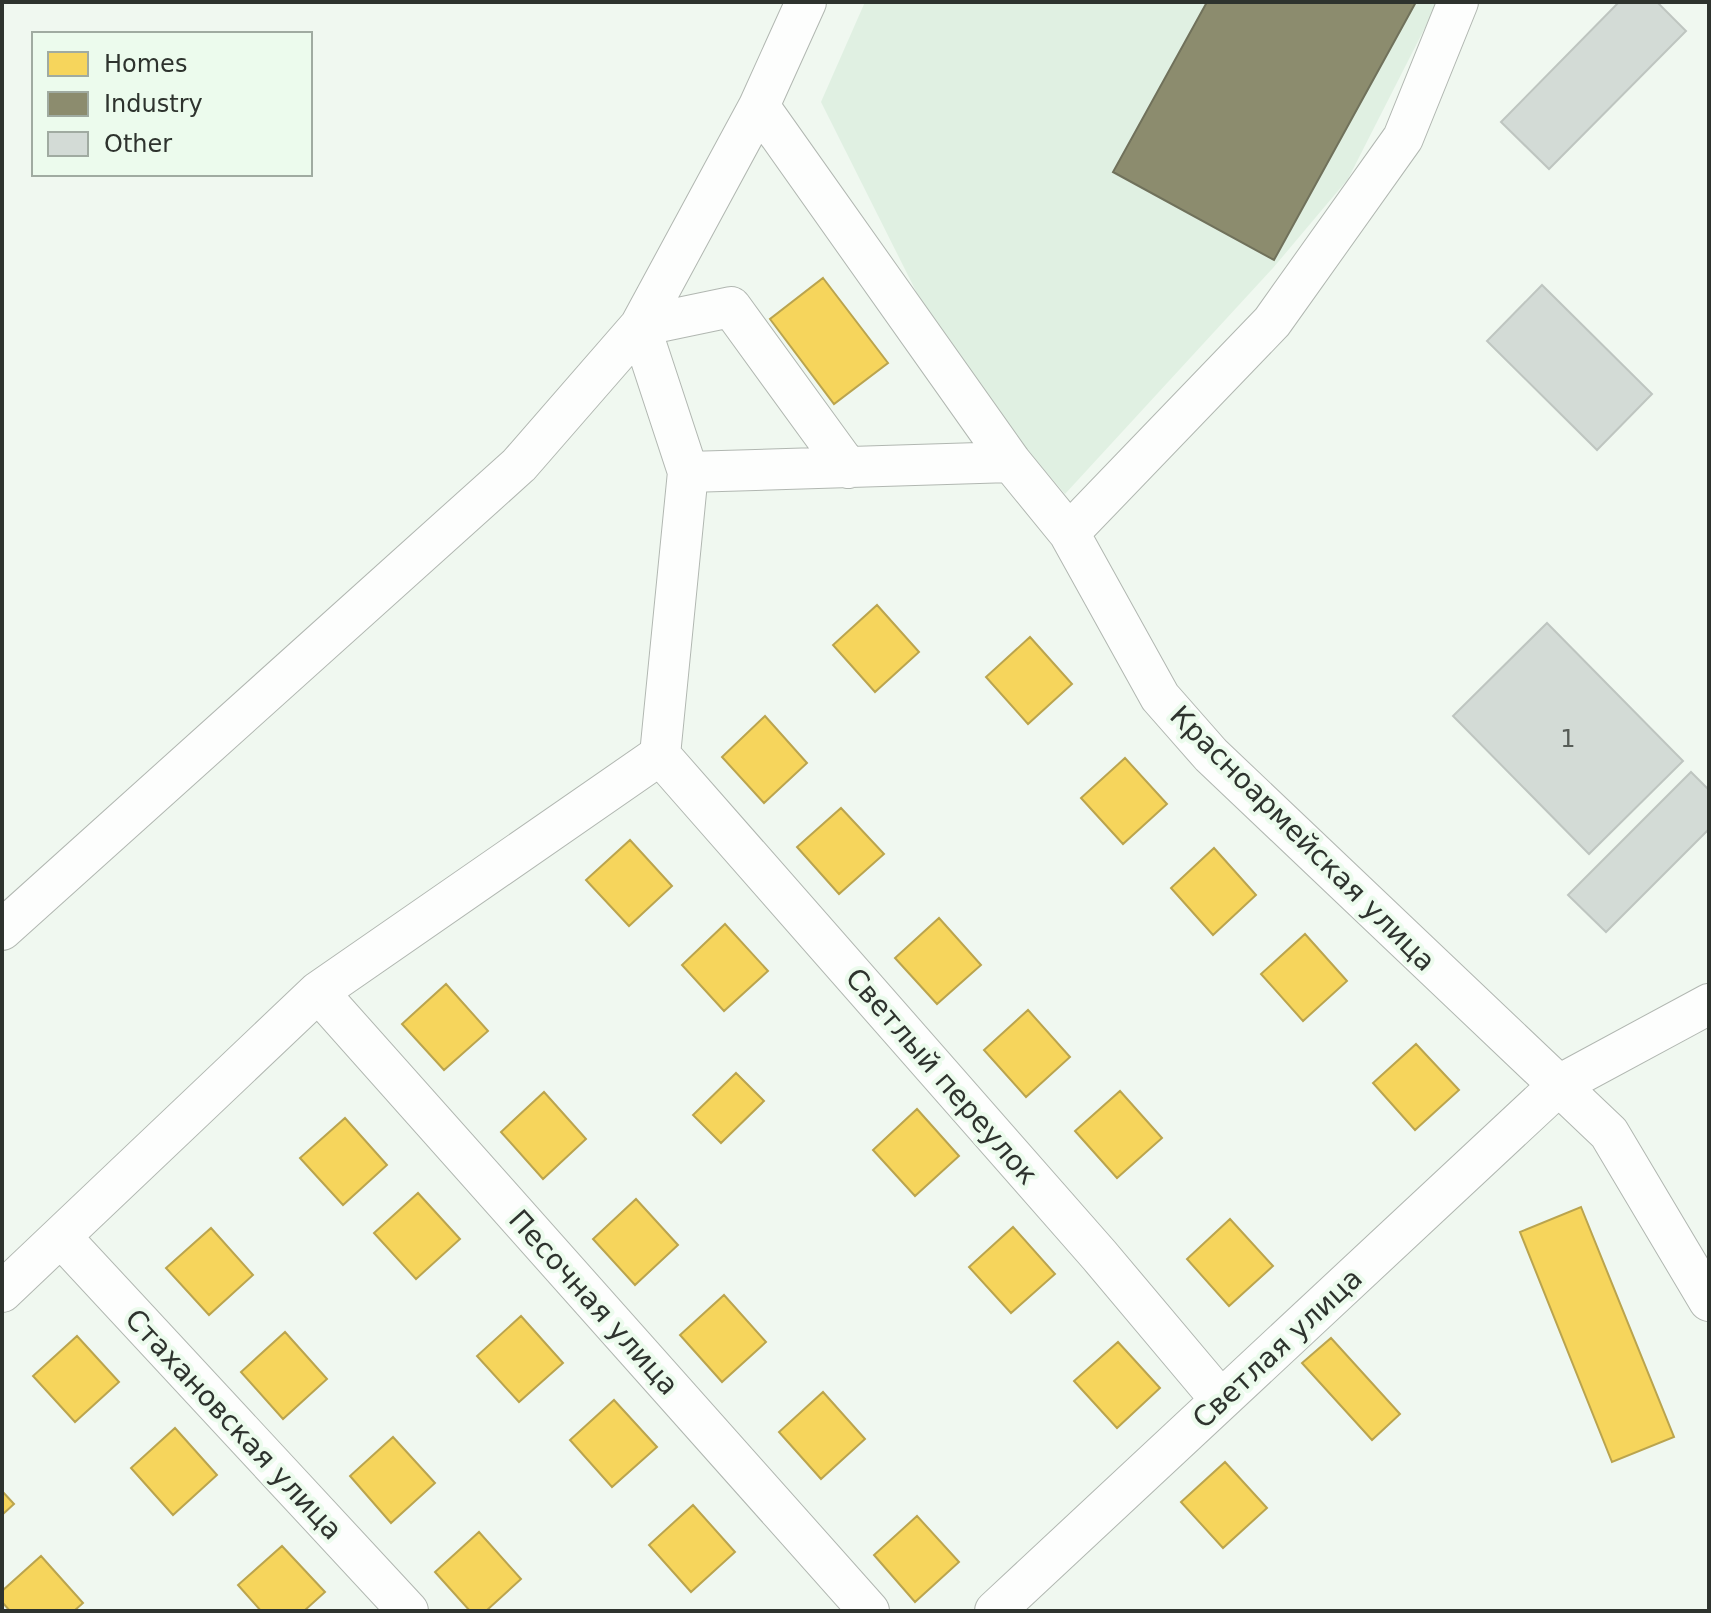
<svg xmlns="http://www.w3.org/2000/svg" width="1711" height="1613" font-family="'DejaVu Sans',sans-serif">
<style>
.built{fill:#e0f0e2}
.homes{fill:#f6d55c;stroke:#baa44e;stroke-width:2}
.industry{fill:#8c8c6e;stroke:#70715b;stroke-width:2}
.building{fill:#d3dbd6;stroke:#bec5c0;stroke-width:2}
.lines{fill:none;stroke-linecap:round;stroke-linejoin:round}
.minor-casing{stroke:#b1b7b1;stroke-width:42}
.minor{stroke:#fdfefd;stroke-width:40}
.labels{text-anchor:middle;stroke-width:8;stroke-linejoin:round;paint-order:stroke}
.number-label{font-size:24px;fill:#575d58}
.street-label{font-size:28px;fill:#2e332e;stroke:#ecfbed}
</style>
<rect width="100%" height="100%" fill="#f0f8f0"/>
<path class="built" d="M865,2H1438L1348,179L1273,268L1065,494L950,359L821,102Z"/>
<path class="homes" d="M823,278L888,363L834,404L770,319Z
M877,605L919,652L875,692L833,645Z
M1030,637L1072,684L1028,724L986,677Z
M765,716L807,763L764,803L722,757Z
M1125,758L1167,804L1123,844L1081,798Z
M841,808L884,854L839,894L797,847Z
M630,840L672,886L629,926L586,880Z
M1214,848L1256,895L1213,935L1171,888Z
M939,918L981,965L937,1004L895,958Z
M725,924L768,971L724,1011L682,965Z
M1305,934L1347,981L1303,1021L1261,974Z
M446,984L488,1031L444,1070L402,1024Z
M1028,1010L1070,1057L1026,1097L984,1050Z
M1416,1044L1459,1090L1415,1130L1373,1083Z
M736,1073L764,1101L721,1143L693,1115Z
M1120,1091L1162,1138L1117,1178L1075,1131Z
M544,1092L586,1139L543,1179L501,1132Z
M917,1109L959,1156L915,1196L873,1150Z
M345,1118L387,1165L343,1205L300,1158Z
M418,1193L460,1239L416,1279L374,1233Z
M636,1199L678,1245L635,1285L593,1239Z
M1581,1207L1674,1437L1612,1462L1520,1232Z
M1230,1219L1273,1266L1229,1306L1187,1259Z
M1013,1227L1055,1274L1011,1313L969,1267Z
M211,1228L253,1275L209,1315L166,1268Z
M724,1295L766,1342L722,1382L680,1335Z
M521,1316L563,1363L519,1402L477,1356Z
M285,1332L327,1379L283,1419L241,1372Z
M77,1336L119,1382L75,1422L33,1376Z
M1331,1338L1400,1414L1372,1440L1302,1363Z
M1118,1342L1160,1388L1117,1428L1074,1381Z
M823,1392L865,1439L821,1479L779,1432Z
M614,1400L657,1447L612,1487L570,1440Z
M175,1428L217,1475L173,1515L131,1468Z
M393,1437L435,1483L391,1523L350,1476Z
M1225,1462L1267,1508L1223,1548L1181,1502Z
M2,1491L14,1504L2,1515Z
M693,1505L735,1552L691,1592L649,1545Z
M917,1516L959,1562L915,1602L874,1555Z
M479,1532L521,1579L486,1611H470L435,1572Z
M282,1546L325,1592L304,1611H261L238,1585Z
M41,1556L83,1603L74,1611H10L2,1602V1591Z"/>
<path class="industry" d="M1207,2H1416L1274,260L1113,172Z"/>
<path class="building" d="M1619,2H1657L1686,31L1549,169L1501,122Z
M1542,285L1652,394L1597,450L1487,341Z
M1547,623L1683,761L1589,854L1453,716Z
M1691,772L1709,790V829L1606,932L1568,895Z"/>
<g class="lines">
<defs>
<path id="minor" d="M1458,2L1403,138L1272,322L1069,533L1160,697L1211,755L1609,1133L1709,1301
M759,106L1011,462L1069,533
M688,472L1011,462
M660,755L1099,1255L1221,1400
M2,930L519,465L640,326L759,106L806,2
M318,992L869,1611
M61,1237L408,1611
M2,1292L318,992L660,755L688,472L640,326L731,307L848,468
M995,1611L1559,1085L1709,1004"/>
</defs>
<use href="#minor" class="minor-casing"/>
<use href="#minor" class="minor"/>
</g>
<g class="labels">
<g class="number-label">
<text x="1568" y="747">1</text>
</g>
<g class="street-label">
<text transform="translate(1303 838) rotate(45)" y="10">Красноармейская улица</text>
<text transform="translate(942 1076) rotate(49)" y="10">Светлый переулок</text>
<text transform="translate(594 1302) rotate(48)" y="10">Песочная улица</text>
<text transform="translate(1277 1348) rotate(-43)" y="10">Светлая улица</text>
<text transform="translate(234 1424) rotate(47)" y="10">Стахановская улица</text>
</g>
</g>
<rect width="1711" height="1613" fill="none" stroke="#2e332e" stroke-width="8"/>
<rect x="32" y="32" width="280" height="144" fill="#ecfbed" stroke="#a0aba1" stroke-width="2"/>
<rect x="48" y="52" width="40" height="24" fill="#f6d55c" stroke="#a0aba1" stroke-width="2"/>
<text x="104" y="72" font-size="24" fill="#2e332e">Homes</text>
<rect x="48" y="92" width="40" height="24" fill="#8c8c6e" stroke="#a0aba1" stroke-width="2"/>
<text x="104" y="112" font-size="24" fill="#2e332e">Industry</text>
<rect x="48" y="132" width="40" height="24" fill="#d3dbd6" stroke="#a0aba1" stroke-width="2"/>
<text x="104" y="152" font-size="24" fill="#2e332e">Other</text>
</svg>
